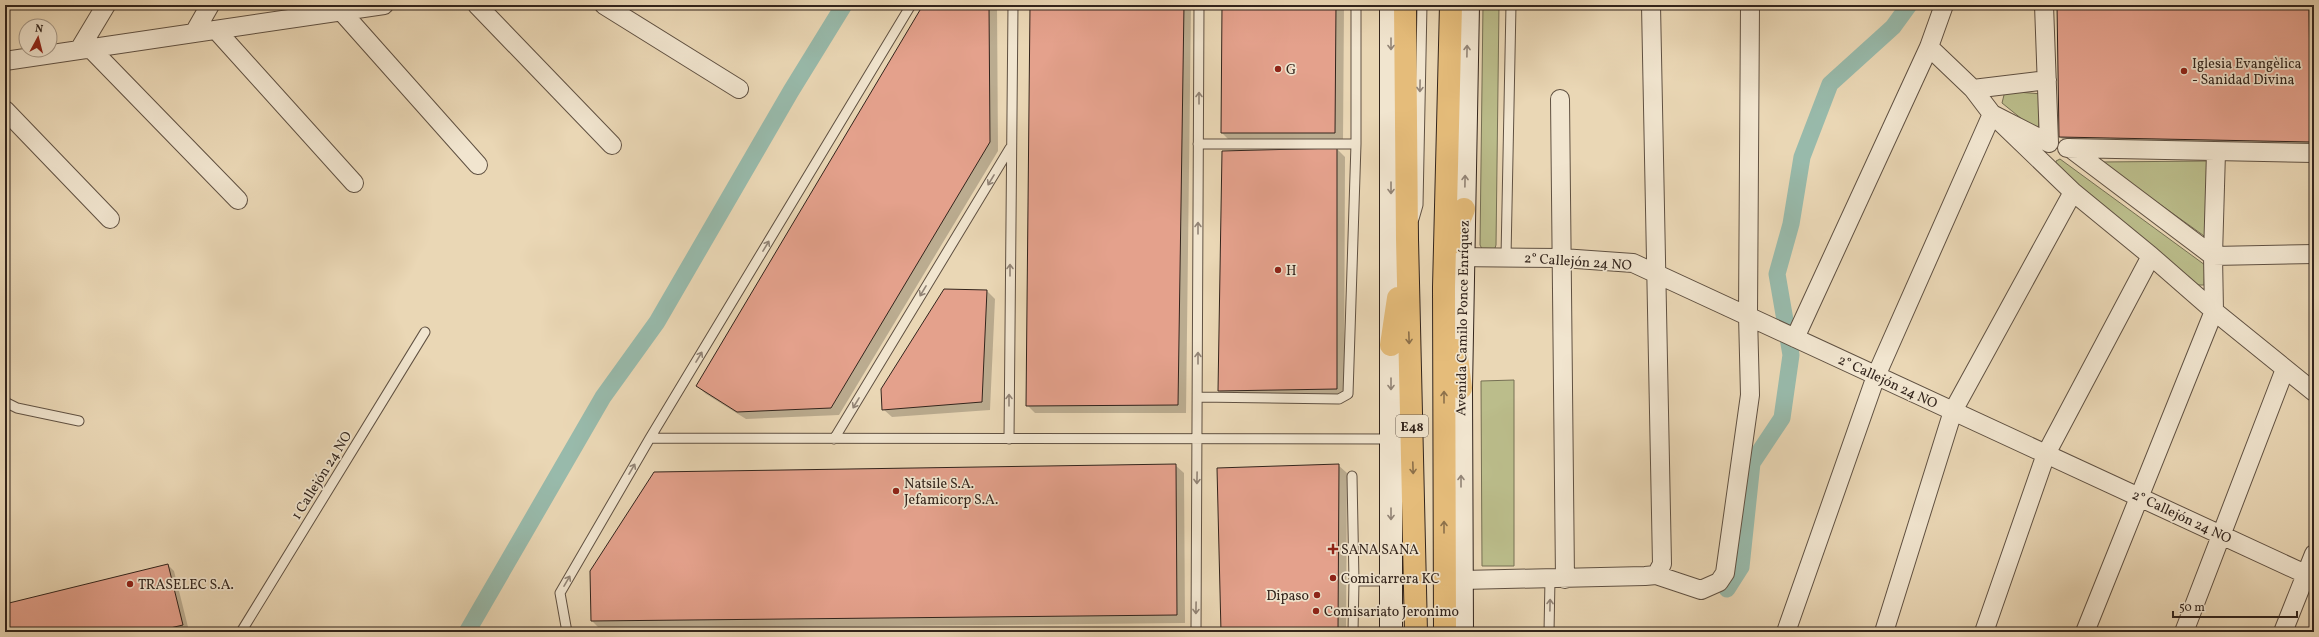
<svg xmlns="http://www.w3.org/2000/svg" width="2319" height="637" font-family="Vollkorn,serif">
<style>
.green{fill:#bbbd8b;stroke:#767054}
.shadow{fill:#0003}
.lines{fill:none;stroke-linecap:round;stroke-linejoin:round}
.canal{stroke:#98baab;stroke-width:17}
.building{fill:#e4a18c;stroke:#32241c}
.service-casing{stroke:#605142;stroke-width:11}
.minor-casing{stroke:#605142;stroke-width:20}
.secondary-casing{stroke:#32241c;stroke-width:24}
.primary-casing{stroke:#32241c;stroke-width:24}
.service{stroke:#f1e5cf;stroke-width:9}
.minor{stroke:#f1e5cf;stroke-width:18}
.secondary{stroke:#f1e5cf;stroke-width:22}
.primary{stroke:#e5bc7a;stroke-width:22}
.oneway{stroke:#928476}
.oneway2{stroke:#8c704b}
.poi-dot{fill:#8f2418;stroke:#f1e5cf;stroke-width:1.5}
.labels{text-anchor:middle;stroke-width:3.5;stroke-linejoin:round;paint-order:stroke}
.shield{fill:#f1e5cf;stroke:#6b5e52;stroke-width:1}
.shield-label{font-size:13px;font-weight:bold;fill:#32241c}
.poi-label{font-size:14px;fill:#32241c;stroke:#f1e5cf;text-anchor:start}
.street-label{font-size:14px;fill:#32241c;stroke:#f1e5cf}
</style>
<rect width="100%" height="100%" fill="#ead7b5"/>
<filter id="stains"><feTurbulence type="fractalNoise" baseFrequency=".005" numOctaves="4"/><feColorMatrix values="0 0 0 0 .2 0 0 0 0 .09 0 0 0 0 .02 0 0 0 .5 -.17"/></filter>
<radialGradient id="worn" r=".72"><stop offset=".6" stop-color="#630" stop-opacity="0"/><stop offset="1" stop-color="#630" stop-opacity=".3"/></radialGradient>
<path class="green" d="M1483,5H1499L1496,245L1494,251H1483L1480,245Z
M2005,91L2042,94L2038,132L2002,103Z
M2060,159L2205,265L2204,285H2197L2056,166V161Z
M2207,161V238L2101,162Z
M1514,380V566H1482L1481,381Z"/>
<path class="shadow" d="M924,5H997L998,151L839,415L746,419L706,394L697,386Z
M1031,5H1191L1186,413H1035L1027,405Z
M1223,5H1344L1343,141H1230L1222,133Z
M2058,5H2314V149L2069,145L2060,137Z
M1337,149L1345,157L1344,396L1227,399L1219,391Z
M987,291L995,299L990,410L892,417L883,409Z
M1175,465L1184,473L1185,623L600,629L592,621L591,571Z
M1338,465L1347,473L1346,632H1222Z
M168,565L174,571L189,631L5,632V605Z"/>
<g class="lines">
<path class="canal" d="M1727,589L1741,567L1752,463L1782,418L1791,355L1777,274L1791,224L1802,157L1830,84L1893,27L1909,5
M467,632L603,397L657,322L791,91L844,5"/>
</g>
<path class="building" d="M923,5H989L990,142L831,408L737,412L696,386Z
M1030,5H1184L1178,405L1026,406Z
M1222,5H1336L1335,133H1221Z
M2057,5H2309L2311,142L2059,137Z
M1337,148V389L1218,391L1222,151Z
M944,289L987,290L982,402L882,410L881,389Z
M1176,464L1177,615L591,621L590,571L654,472Z
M1339,464L1338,632H1221L1217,468Z
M168,564L183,625L153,632H5V604Z"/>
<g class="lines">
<defs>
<path id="service" d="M1198,144H1356
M1414,219L1418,205L1422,5
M1506,257L1511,5
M1198,397L1339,399L1348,394L1356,144V5
M5,402L17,408L79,421
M650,438L1391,439
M834,439L1010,148
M1009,439L1013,5
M1352,476L1354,581H1391
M241,632L425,332
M567,632L560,593L650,438L911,5
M1196,632L1199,5
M1353,632L1354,581
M1549,632L1550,579"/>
<path id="minor" d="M477,5L612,145
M604,5L739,89
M341,11L478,165
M216,30L354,183
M194,33L210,5
M1929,47L1973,89L1992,114L2049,143L2044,5
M91,49L238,200
M79,50L106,5
M5,61L384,5
M1973,89L2047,80
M1560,99L1565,579
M5,110L110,219
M2067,148L2314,153
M2070,148L2213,256L2214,311L2085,632
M2216,152L2213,256L2314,254
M1451,257L1562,258L1633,263L2314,578
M1795,338L1929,47L1944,5
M1656,575L1701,590L1719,582L1725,573L1750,395L1748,315L1750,5
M1462,580L1645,576L1656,575L1662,564L1651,5
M1786,632L1876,376L1992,114L2073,192L2151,256L2214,311L2314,392
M1884,632L1953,411L2073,192
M1984,632L2046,454L2151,256
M2184,632L2285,369
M2283,632L2314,554"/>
<path id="secondary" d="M1391,5V632
M1462,632L1461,388L1468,5"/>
<path id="primary" d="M1405,5L1407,239L1416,632
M1449,245L1464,209
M1391,345L1398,298
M1456,350L1461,388
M1445,632L1444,287L1451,5"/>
</defs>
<use href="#service" class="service-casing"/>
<use href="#minor" class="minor-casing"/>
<use href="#secondary" class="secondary-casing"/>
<use href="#primary" class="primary-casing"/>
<use href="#service" class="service"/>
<use href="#minor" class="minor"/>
<use href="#secondary" class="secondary"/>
<use href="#primary" class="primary"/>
</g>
<defs><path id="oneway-shaft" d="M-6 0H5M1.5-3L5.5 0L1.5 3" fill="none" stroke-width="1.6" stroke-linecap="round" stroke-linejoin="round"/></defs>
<g class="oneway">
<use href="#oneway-shaft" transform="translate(1391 44) rotate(90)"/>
<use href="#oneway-shaft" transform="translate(1467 51) rotate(-89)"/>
<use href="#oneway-shaft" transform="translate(1420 86) rotate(91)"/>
<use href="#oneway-shaft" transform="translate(1199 98) rotate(-90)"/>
<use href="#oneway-shaft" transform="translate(991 180) rotate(121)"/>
<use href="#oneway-shaft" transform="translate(1465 181) rotate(-89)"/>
<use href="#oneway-shaft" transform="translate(1391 188) rotate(90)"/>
<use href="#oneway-shaft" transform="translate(1198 228) rotate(-90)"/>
<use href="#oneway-shaft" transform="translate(766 246) rotate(-59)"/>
<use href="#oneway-shaft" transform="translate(1010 270) rotate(-90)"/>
<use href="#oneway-shaft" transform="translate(923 291) rotate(121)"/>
<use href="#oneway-shaft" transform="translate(699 357) rotate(-59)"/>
<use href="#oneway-shaft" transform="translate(1198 358) rotate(-90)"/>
<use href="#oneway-shaft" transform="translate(1391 384) rotate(90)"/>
<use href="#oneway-shaft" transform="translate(1009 400) rotate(-90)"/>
<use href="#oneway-shaft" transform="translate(856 403) rotate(121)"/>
<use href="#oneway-shaft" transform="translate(632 469) rotate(-60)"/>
<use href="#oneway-shaft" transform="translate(1197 478) rotate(91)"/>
<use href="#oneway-shaft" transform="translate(1461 481) rotate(-90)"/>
<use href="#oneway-shaft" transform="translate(1391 514) rotate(90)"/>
<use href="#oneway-shaft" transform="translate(567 581) rotate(-60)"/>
<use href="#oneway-shaft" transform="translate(1550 605) rotate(-89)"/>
<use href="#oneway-shaft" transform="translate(1196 608) rotate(91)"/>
</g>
<g class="oneway2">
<use href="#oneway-shaft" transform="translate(1409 338) rotate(88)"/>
<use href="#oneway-shaft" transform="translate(1444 397) rotate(-90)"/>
<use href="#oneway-shaft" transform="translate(1413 468) rotate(88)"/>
<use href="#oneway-shaft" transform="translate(1444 527) rotate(-90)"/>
</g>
<g class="poi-dot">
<circle cx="1278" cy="69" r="4"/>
<circle cx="2184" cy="71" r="4"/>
<circle cx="1278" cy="270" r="4"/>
<circle cx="896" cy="491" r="4"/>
<path d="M1331 543h4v4h4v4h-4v4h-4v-4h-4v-4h4z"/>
<circle cx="1333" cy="578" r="4"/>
<circle cx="130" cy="584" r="4"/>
<circle cx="1317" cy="595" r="4"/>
<circle cx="1316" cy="611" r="4"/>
</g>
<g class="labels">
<rect class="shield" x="1396" y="415" width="32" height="22" rx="3"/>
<g class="shield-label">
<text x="1412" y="431">E48</text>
</g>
<g class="poi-label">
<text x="2192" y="68">Iglesia Evangèlica<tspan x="2192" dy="16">- Sanidad Divina</tspan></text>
<text x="1286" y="74">G</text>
<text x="1286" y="275">H</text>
<text x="904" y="488">Natsile S.A.<tspan x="904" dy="16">Jefamicorp S.A.</tspan></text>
<text x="1341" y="554">SANA SANA</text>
<text x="1341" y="583">Comicarrera KC</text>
<text x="138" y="589">TRASELEC S.A.</text>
<text x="1309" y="600" text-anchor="end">Dipaso</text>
<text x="1324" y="616">Comisariato Jeronimo</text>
</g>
<g class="street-label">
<text transform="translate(1578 261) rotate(4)" y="5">2° Callejón 24 NO</text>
<text transform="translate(1462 318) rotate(-89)" y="5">Avenida Camilo Ponce Enríquez</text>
<text transform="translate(1888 381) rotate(25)" y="5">2° Callejón 24 NO</text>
<text transform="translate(321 475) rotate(-58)" y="5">1 Callejón 24 NO</text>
<text transform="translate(2182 516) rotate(25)" y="5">2° Callejón 24 NO</text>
</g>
</g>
<rect width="2319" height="637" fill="none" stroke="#ead7b5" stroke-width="20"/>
<rect x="6" y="6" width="2307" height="625" fill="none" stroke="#32241c" stroke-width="2"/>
<rect x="10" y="10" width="2299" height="617" fill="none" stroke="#32241c"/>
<g transform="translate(38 38) rotate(7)"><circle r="19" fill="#f1e5cf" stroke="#a59887"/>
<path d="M0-3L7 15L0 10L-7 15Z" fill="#8f2418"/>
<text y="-6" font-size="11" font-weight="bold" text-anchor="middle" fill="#32241c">N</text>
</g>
<path d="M2173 611v6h124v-6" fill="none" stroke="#32241c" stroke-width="2"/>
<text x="2179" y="611" font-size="12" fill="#32241c" stroke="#f1e5cf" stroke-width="3" paint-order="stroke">50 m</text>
<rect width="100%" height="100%" filter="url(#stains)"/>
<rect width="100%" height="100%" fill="url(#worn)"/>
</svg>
